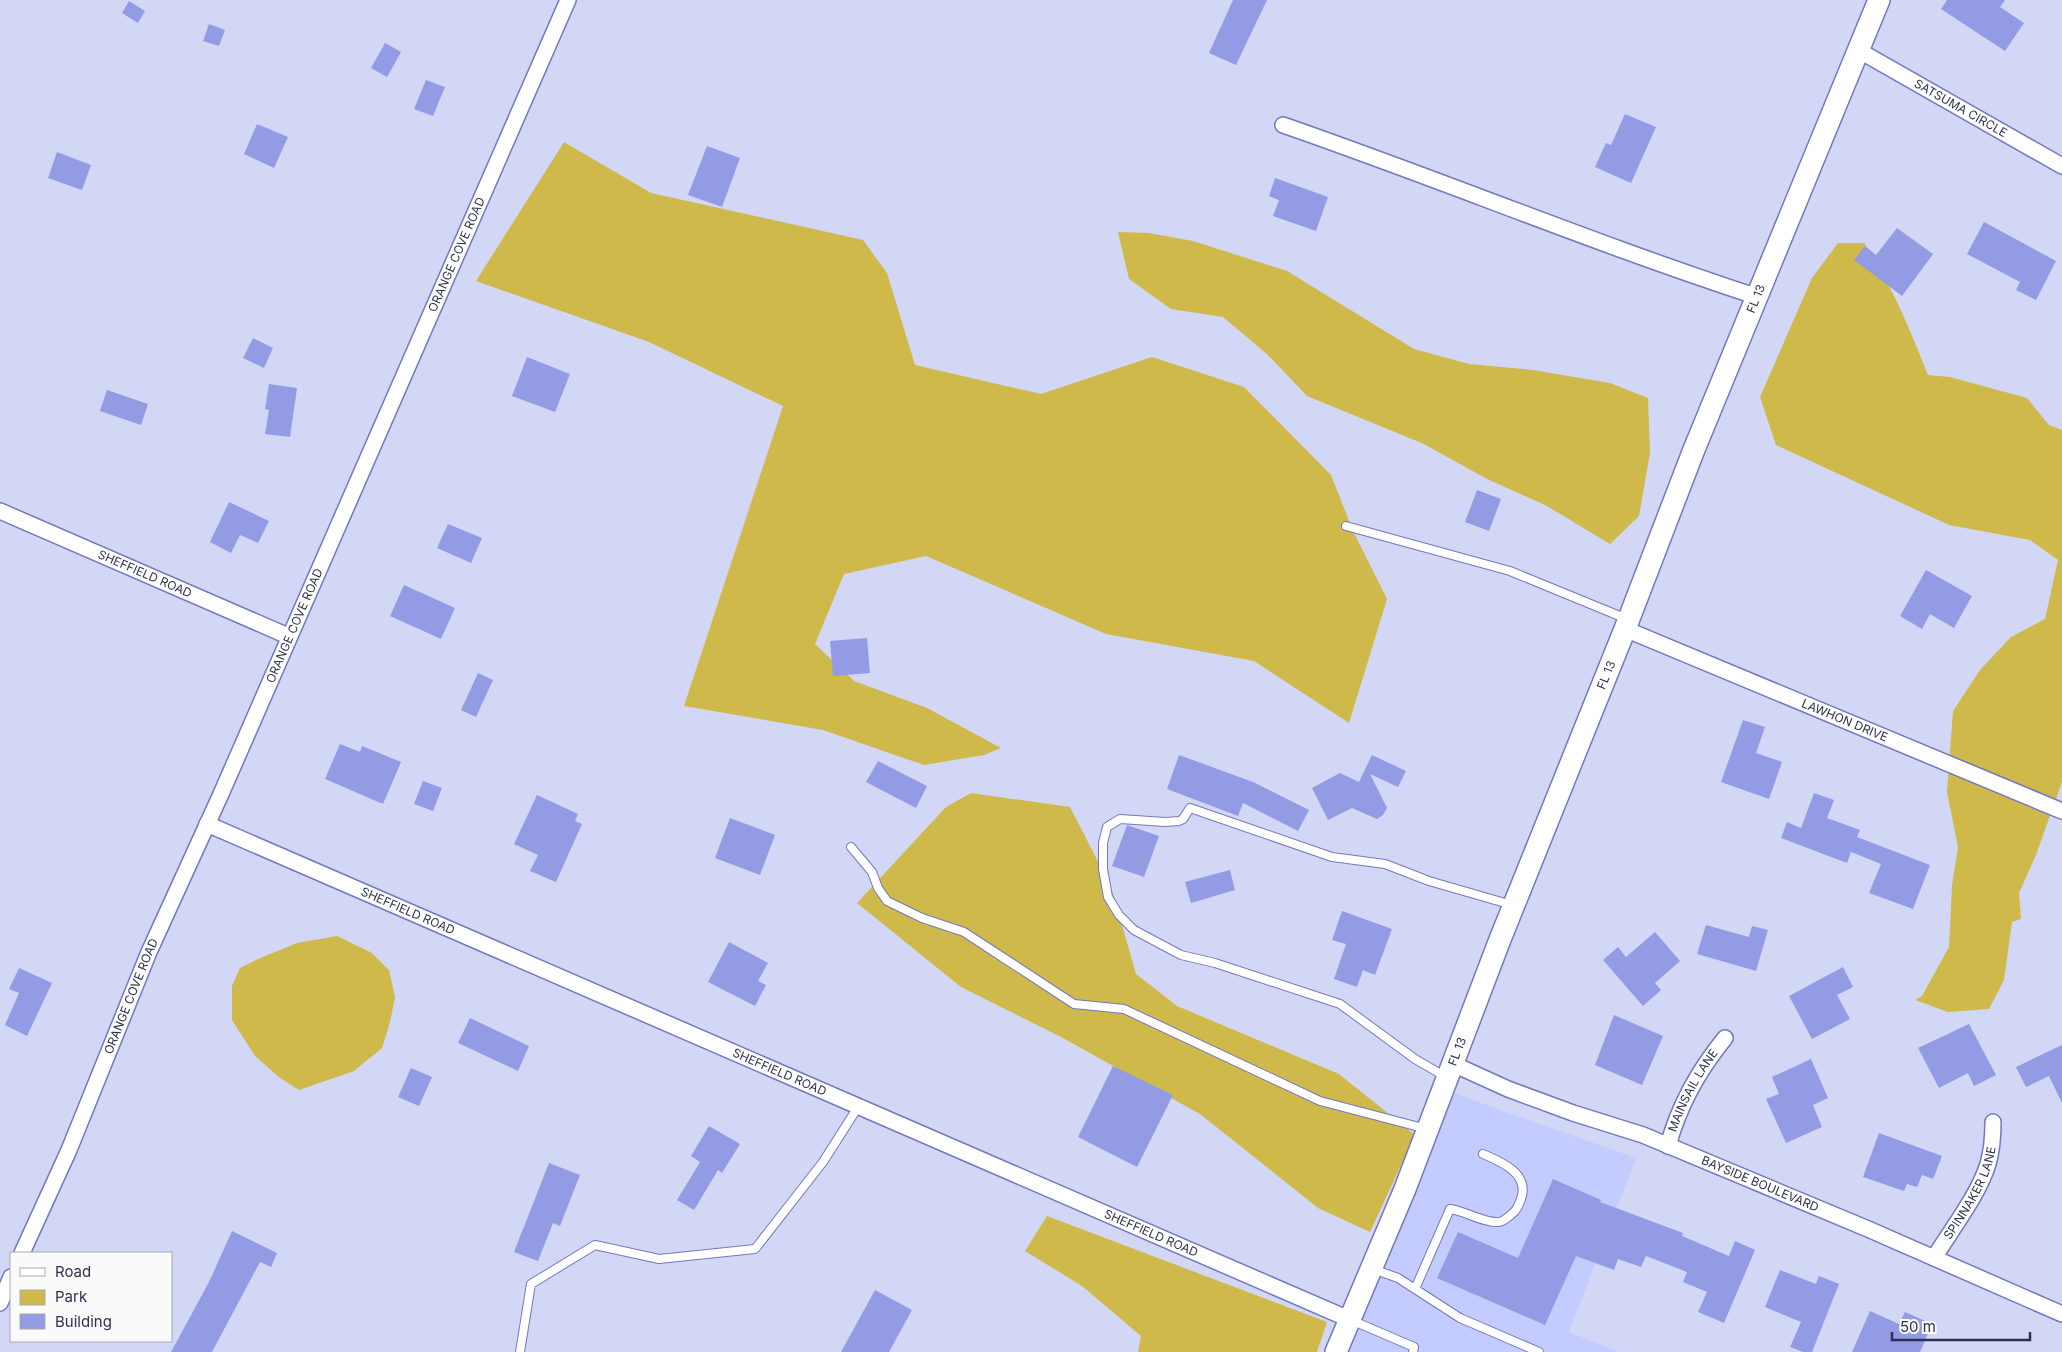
<svg xmlns="http://www.w3.org/2000/svg" width="2062" height="1352" font-family="Inter,sans-serif">
<style>
.built{fill:#c4cbfe}
.green{fill:#ceb94a}
.building{fill:#939be4}
.lines{fill:none;stroke-linecap:round;stroke-linejoin:round}
.service-casing{stroke:#7178bf;stroke-width:10}
.minor-casing{stroke:#7178bf;stroke-width:18}
.secondary-casing{stroke:#7178bf;stroke-width:24}
.service{stroke:#fff;stroke-width:8}
.minor{stroke:#fff;stroke-width:15}
.secondary{stroke:#fff;stroke-width:21}
.labels{text-anchor:middle;stroke-width:4.5;stroke-linejoin:round;paint-order:stroke}
.street-label{font-size:12px;fill:#2e3150;stroke:#fafafa}
</style>
<rect width="100%" height="100%" fill="#d2d7f6"/>
<path class="built" d="M1453,1093L1636,1158L1569,1332L1619,1352H1347L1381,1274Z"/>
<path class="green" d="M564,142L651,193L863,240L887,273L915,365L1041,394L1152,357L1244,387L1331,475L1353,531L1387,599L1349,723L1254,661L1106,634L926,556L844,574L815,644L854,681L927,708L1001,748L984,755L924,765L823,730L684,706L783,406L649,342L476,281Z
M1118,232L1149,233L1193,241L1287,271L1414,349L1469,364L1533,370L1610,383L1648,398L1650,453L1639,516L1610,544L1547,506L1485,478L1424,444L1307,396L1268,355L1223,317L1171,309L1129,279Z
M1838,243H1864C1893,288 1908,325 1928,375L1950,377L2027,398L2049,425L2062,430V782L2036,855L2019,893L2021,919L2012,922L2004,980L1989,1009L1948,1012L1915,1000L1922,996L1949,947L1952,885L1958,847L1947,792L1953,711L1980,670L2011,637L2045,619L2058,560L2030,540L1949,525L1776,445L1760,397L1812,278Z
M971,793L1070,807L1111,887L1136,974L1177,1006L1339,1074L1415,1135L1370,1232L1318,1208L1200,1114L1061,1037L961,987L857,903L946,807Z
M337,936L372,953L389,970L395,997L390,1022L382,1048L354,1071L299,1090L280,1078L255,1056L232,1020V986L240,968L258,959L297,943Z
M1047,1216L1327,1322L1317,1352H1138L1141,1336L1082,1286L1025,1251Z"/>
<path class="building" d="M1233,0H1267L1236,65L1209,53Z
M1947,0H2005L2000,7L2024,23L2005,51L1941,9Z
M129,1L145,11L138,23L122,13Z
M209,24L225,30L219,46L203,41Z
M385,43L401,52L387,77L371,68Z
M426,80L445,87L433,116L414,109Z
M1625,114L1656,127L1631,183L1595,167L1606,143L1611,145Z
M257,124L288,137L274,168L244,154Z
M707,146L740,158L722,207L688,195Z
M57,152L91,165L82,190L48,178Z
M1275,178L1328,197L1316,231L1273,216L1279,200L1269,196Z
M1984,222L2056,261L2036,300L2016,290L2020,282L1967,254Z
M1897,228L1933,254L1902,296L1854,260L1865,246L1876,255Z
M253,338L273,348L264,368L243,358Z
M527,357L570,374L555,412L512,396Z
M269,384L297,388L290,437L265,434L269,410L265,409Z
M107,390L148,404L141,425L100,411Z
M1477,490L1501,499L1489,531L1465,522Z
M229,502L269,521L258,543L240,535L231,553L210,542Z
M448,524L482,538L471,563L437,548Z
M1926,570L1972,596L1954,628L1930,614L1922,629L1900,616Z
M404,585L455,608L441,639L390,616Z
M867,638L870,673L833,676L830,641Z
M478,673L493,680L476,717L461,710Z
M1743,720L1765,727L1756,753L1782,762L1769,799L1721,782Z
M340,744L360,752L362,746L401,762L383,804L325,779Z
M1179,755L1253,782L1309,810L1298,831L1243,803L1238,816L1167,789Z
M1372,755L1406,771L1398,787L1370,774L1387,808L1383,815L1377,819L1352,808L1328,820L1312,788L1340,773L1359,782Z
M878,761L927,786L916,808L866,782Z
M423,781L442,788L433,811L414,804Z
M1814,793L1834,800L1827,818L1860,830L1857,837L1930,865L1913,909L1869,893L1881,864L1851,852L1847,863L1781,838L1787,822L1801,828Z
M537,795L578,814L575,821L582,824L556,882L530,871L538,855L514,844Z
M730,818L775,835L760,875L715,858Z
M1127,825L1159,836L1144,877L1112,866Z
M1230,870L1235,890L1191,903L1185,882Z
M1342,911L1392,929L1375,975L1363,970L1357,987L1334,979L1346,944L1332,940Z
M1706,925L1749,937L1752,926L1768,930L1756,971L1697,954Z
M1655,932L1680,961L1655,983L1661,990L1643,1006L1603,960L1618,947L1626,957Z
M729,942L768,963L758,981L766,985L755,1006L708,982Z
M1843,967L1853,987L1837,995L1850,1019L1812,1039L1789,996Z
M19,968L52,983L27,1036L5,1025L19,993L9,989Z
M1614,1015L1663,1036L1642,1085L1595,1065Z
M470,1018L529,1046L518,1071L458,1043Z
M1969,1024L1996,1075L1974,1086L1968,1073L1939,1088L1918,1048Z
M2062,1045V1103L2049,1076L2026,1087L2016,1067Z
M1811,1059L1828,1098L1813,1105L1822,1127L1786,1143L1766,1099L1779,1094L1772,1077Z
M1113,1066L1173,1095L1137,1167L1078,1137Z
M411,1068L432,1077L419,1106L398,1097Z
M709,1126L740,1144L722,1173L718,1170L694,1210L677,1200L700,1162L691,1156Z
M1879,1133L1942,1156L1933,1179L1922,1175L1917,1187L1907,1184L1904,1191L1863,1177Z
M549,1163L580,1175L560,1226L553,1223L538,1261L514,1252Z
M1553,1179L1601,1200L1600,1202L1683,1233L1682,1236L1729,1256L1735,1241L1755,1250L1724,1323L1698,1312L1707,1292L1683,1282L1687,1272L1646,1256L1641,1267L1618,1259L1614,1270L1576,1256L1545,1325L1437,1278L1458,1232L1518,1258Z
M232,1231L277,1253L271,1267L260,1262L212,1352H171L209,1282Z
M1780,1270L1816,1284L1819,1276L1839,1284L1812,1352H1803L1790,1347L1801,1322L1765,1307Z
M875,1290L912,1310L889,1352H841Z
M1870,1311L1899,1324L1905,1312L1932,1324L1920,1352H1852Z"/>
<g class="lines">
<defs>
<path id="service" d="M1346,526L1510,571L1627,619
M851,847L872,872L878,888L887,901L922,918L964,932L1074,1004L1124,1009L1320,1101L1427,1129
M1446,1077L1415,1059L1340,1004L1215,963L1181,955L1134,930L1119,915L1108,897L1103,869V843L1107,827L1120,819L1165,822L1179,821L1183,819L1190,808L1332,857L1385,864L1429,881L1512,905
M1373,1269L1398,1278L1460,1318L1539,1352
M1415,1289L1450,1209C1466,1211 1483,1223 1498,1222C1504,1222 1509,1216 1514,1212C1518,1208 1519,1204 1521,1199C1530,1174 1502,1162 1483,1154
M1351,1320L1414,1347L1413,1352
M520,1352L531,1284L595,1245L659,1259L755,1249L823,1162L858,1107"/>
<g id="minor">
<path id="s1" d="M1858,50L2062,166"/>
<path d="M1283,125C1442,180 1598,245 1758,297"/>
<path id="s2" d="M0,511L288,636"/>
<path id="s3" d="M1625,629L2062,811"/>
<path id="s4" d="M207,824L1351,1320"/>
<path id="s5" d="M1453,1064L1508,1089L1573,1113L1643,1135L1868,1229L2062,1314"/>
<path id="s6" d="M1668,1146C1679,1105 1698,1071 1725,1038"/>
<path id="s7" d="M22,1253L69,1150L149,952L221,794L568,0"/>
<path id="s8" d="M1934,1258C1951,1230 1978,1196 1988,1164C1992,1150 1993,1136 1993,1122"/>
<path d="M0,1303L11,1277"/>
</g>
<g id="secondary">
<path id="s9" d="M1336,1352L1405,1189L1499,942L1625,629L1693,452L1879,0"/>
</g>
</defs>
<use href="#service" class="service-casing"/>
<use href="#minor" class="minor-casing"/>
<use href="#secondary" class="secondary-casing"/>
<use href="#service" class="service"/>
<use href="#minor" class="minor"/>
<use href="#secondary" class="secondary"/>
</g>
<g class="labels">
<g class="street-label">
<text dy="4" stroke="none"><textPath href="#s1" startOffset="118">SATSUMA CIRCLE</textPath></text>
<text dy="4" stroke="none"><textPath href="#s7" startOffset="1089">ORANGE COVE ROAD</textPath></text>
<text dy="4" stroke="none"><textPath href="#s9" startOffset="1134">FL 13</textPath></text>
<text dy="4" stroke="none"><textPath href="#s2" startOffset="158">SHEFFIELD ROAD</textPath></text>
<text dy="4" stroke="none"><textPath href="#s7" startOffset="684">ORANGE COVE ROAD</textPath></text>
<text dy="4" stroke="none"><textPath href="#s9" startOffset="729">FL 13</textPath></text>
<text dy="4" stroke="none"><textPath href="#s3" startOffset="238">LAWHON DRIVE</textPath></text>
<text dy="4" stroke="none"><textPath href="#s4" startOffset="219">SHEFFIELD ROAD</textPath></text>
<text dy="4" stroke="none"><textPath href="#s7" startOffset="279">ORANGE COVE ROAD</textPath></text>
<text dy="4" stroke="none"><textPath href="#s9" startOffset="324">FL 13</textPath></text>
<text dy="4" stroke="none"><textPath href="#s4" startOffset="624">SHEFFIELD ROAD</textPath></text>
<text dy="4" stroke="none"><textPath href="#s6" startOffset="61">MAINSAIL LANE</textPath></text>
<text dy="4" stroke="none"><textPath href="#s5" startOffset="330">BAYSIDE BOULEVARD</textPath></text>
<text dy="4" stroke="none"><textPath href="#s8" startOffset="75">SPINNAKER LANE</textPath></text>
<text dy="4" stroke="none"><textPath href="#s4" startOffset="1029">SHEFFIELD ROAD</textPath></text>
</g>
</g>
<rect x="10" y="1252" width="162" height="90" fill="#fafafa" stroke="#a8aab6"/>
<rect x="20" y="1268" width="25" height="8" fill="#ffffff" stroke="#a8aab6"/>
<text x="55" y="1277" font-size="15" fill="#2e3150">Road</text>
<rect x="20" y="1290" width="25" height="15" fill="#ceb94a" stroke="#a8aab6"/>
<text x="55" y="1302" font-size="15" fill="#2e3150">Park</text>
<rect x="20" y="1314" width="25" height="15" fill="#939be4" stroke="#a8aab6"/>
<text x="55" y="1327" font-size="15" fill="#2e3150">Building</text>
<path d="M1892 1332v8h138v-8" fill="none" stroke="#2e3150" stroke-width="2.5"/>
<text x="1900" y="1332" font-size="15" fill="#2e3150" stroke="#fafafa" stroke-width="4" paint-order="stroke">50 m</text>
</svg>
